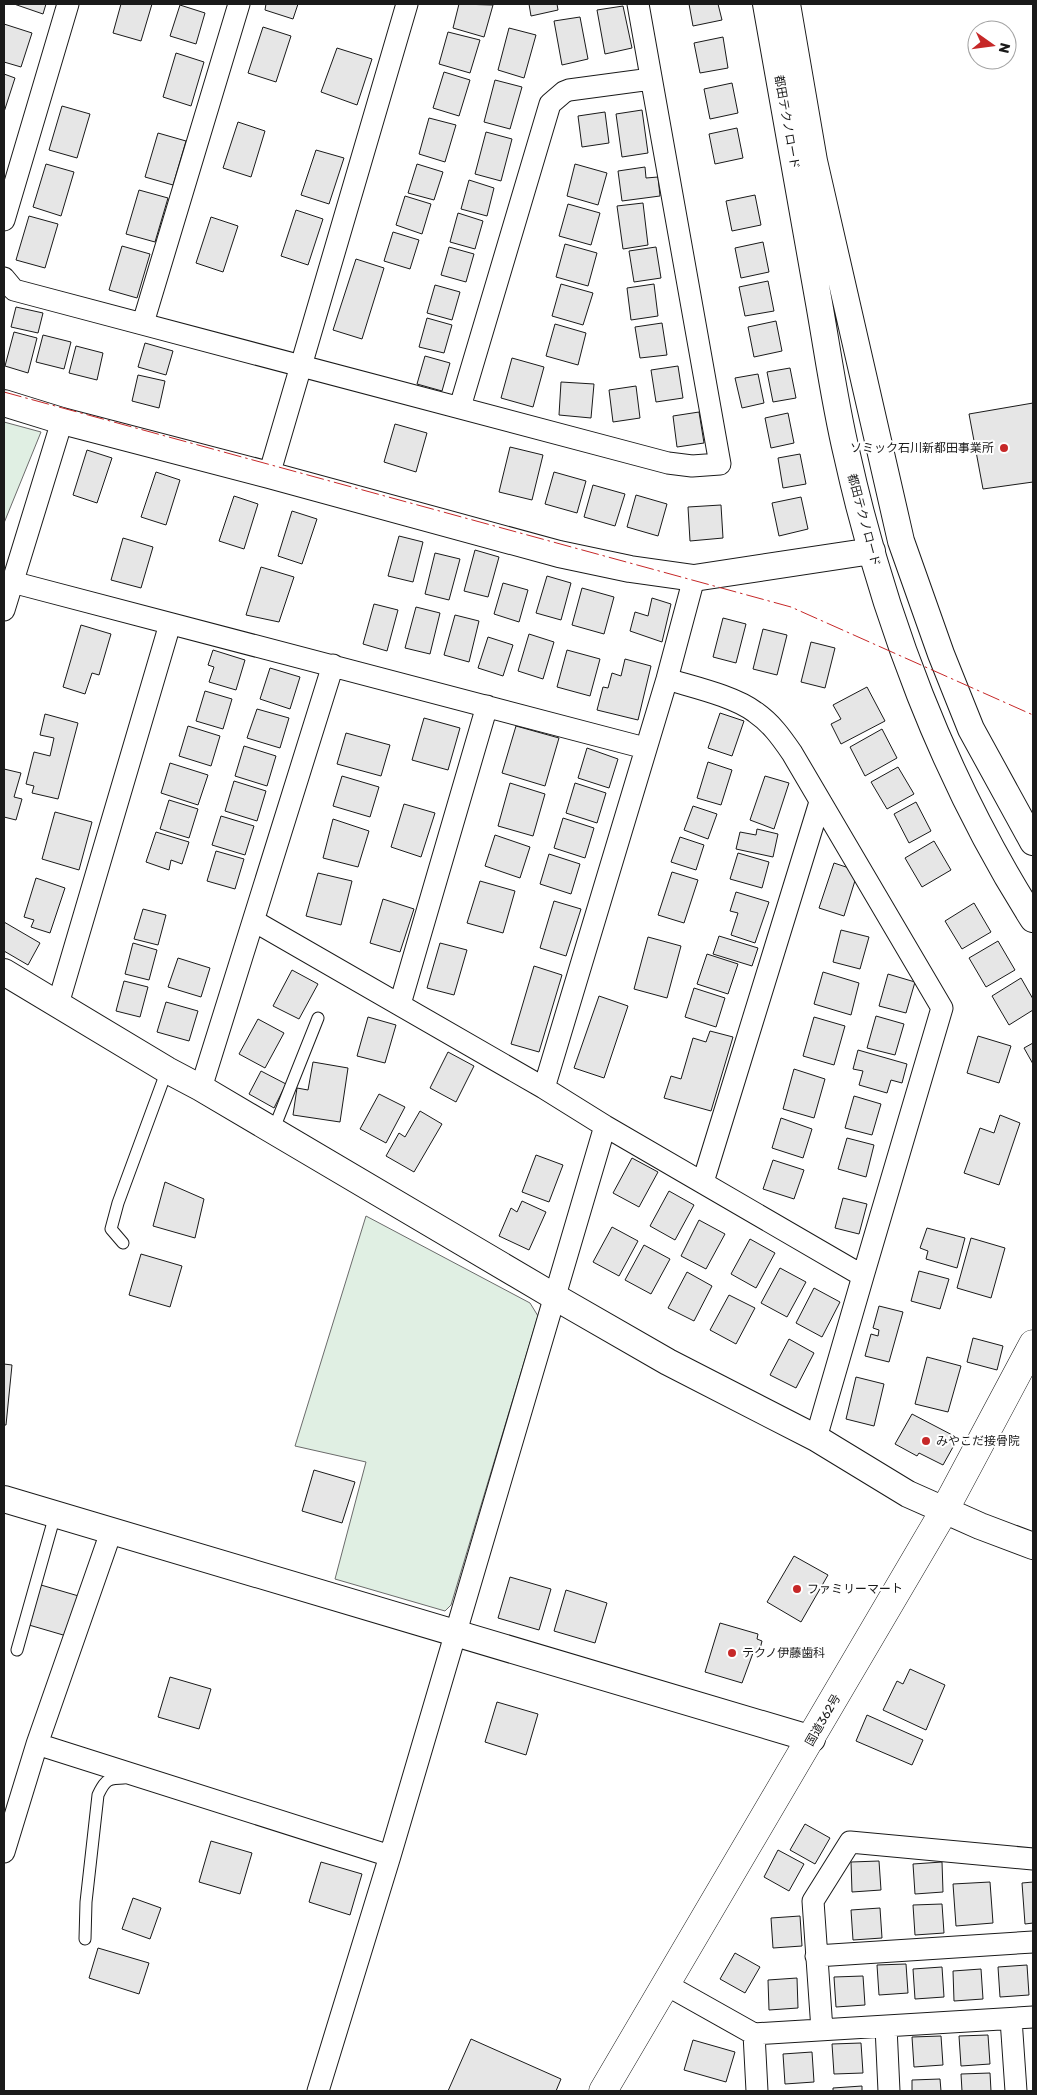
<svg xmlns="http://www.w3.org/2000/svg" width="1037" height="2095" font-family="Rubik,'Noto Sans JP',sans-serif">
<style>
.green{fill:#e0efe3;stroke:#6a6a6a}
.building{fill:#e6e6e6;stroke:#1a1a1a}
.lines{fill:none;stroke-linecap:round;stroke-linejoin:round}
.service-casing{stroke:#1a1a1a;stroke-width:13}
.minor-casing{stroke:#1a1a1a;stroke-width:23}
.tertiary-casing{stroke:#1a1a1a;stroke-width:28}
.trunk-casing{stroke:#1a1a1a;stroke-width:29}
.service{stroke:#fff;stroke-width:11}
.minor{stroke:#fff;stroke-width:21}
.tertiary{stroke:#fff;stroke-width:26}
.trunk{stroke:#fff;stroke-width:28}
.power{stroke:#c62828;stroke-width:1;stroke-dasharray:18 4 2.5 4;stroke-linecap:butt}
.poi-dot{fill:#c62828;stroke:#fff;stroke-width:2}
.labels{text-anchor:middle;stroke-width:4;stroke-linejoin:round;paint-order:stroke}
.street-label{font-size:12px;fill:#1a1a1a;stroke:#fff}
.poi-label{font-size:12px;fill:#1a1a1a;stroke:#fff;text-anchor:start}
</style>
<rect width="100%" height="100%" fill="#fff"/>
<path class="green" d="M4,422L41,432L4,523Z
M366,1216L530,1303L538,1316L451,1605L445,1611L335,1579L366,1462L295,1446Z"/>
<path class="building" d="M14,4H46L43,14Z
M121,4H152L141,41L113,33Z
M266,4H298L293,19L265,10Z
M459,4L493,5L484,37L453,28Z
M529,4H557L558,10L531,16Z
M689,4H718L722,20L693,26Z
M180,5L205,13L196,44L170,36Z
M623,6L632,48L605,54L597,10Z
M580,17L588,59L562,65L554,21Z
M4,24L32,33L21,67L4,62Z
M263,27L291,36L276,82L248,73Z
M509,28L536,35L524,78L498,70Z
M448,32L480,40L470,73L439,64Z
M723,37L728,68L700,73L694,43Z
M337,48L372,59L357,105L321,92Z
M176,53L204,62L191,106L163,97Z
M444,72L470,80L459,116L433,108Z
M4,74L15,78L4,112Z
M495,80L522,87L510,129L484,122Z
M732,83L738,113L710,119L704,89Z
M62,106L90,114L77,158L49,150Z
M642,110L648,153L622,157L616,114Z
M605,112L609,143L582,147L578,116Z
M429,118L456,125L445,162L419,154Z
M238,122L265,131L251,177L223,168Z
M737,128L743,158L715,164L709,134Z
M486,132L512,139L501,181L475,174Z
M158,133L186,141L173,185L145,177Z
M316,150L344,158L329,204L301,195Z
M46,164L74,172L61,216L33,207Z
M417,164L443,172L434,200L408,193Z
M575,164L607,173L598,205L567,196Z
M645,167L646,178L658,177L660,196L622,201L618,171Z
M469,180L494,188L487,216L461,209Z
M139,190L168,198L155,242L126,234Z
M755,195L761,225L732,231L726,201Z
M405,196L431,204L422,234L396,225Z
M643,203L648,245L623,249L617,206Z
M568,204L600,213L591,245L559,236Z
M296,210L323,219L308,265L281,256Z
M458,213L483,221L475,249L450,242Z
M29,216L58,224L45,268L16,260Z
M211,217L238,226L223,272L196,263Z
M393,232L419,240L410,269L384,261Z
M763,242L769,272L741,278L735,248Z
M565,244L597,253L588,286L556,277Z
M122,246L150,254L137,298L109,290Z
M449,247L474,254L466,282L441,275Z
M656,247L661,278L634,282L629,251Z
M356,259L384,268L362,339L333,330Z
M768,281L774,311L745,316L739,287Z
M561,284L593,293L583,325L552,316Z
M654,284L658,316L631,320L627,288Z
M435,285L460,292L452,320L427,313Z
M16,307L43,313L38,333L11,327Z
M427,318L452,325L444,353L419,347Z
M776,321L782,351L754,357L748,327Z
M662,323L667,355L640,358L635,327Z
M555,324L586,333L578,365L546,356Z
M14,332L37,338L28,373L5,366Z
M43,335L71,342L64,369L36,362Z
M145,343L173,351L166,375L138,367Z
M76,346L103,353L97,380L69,373Z
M425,356L450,363L442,391L417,384Z
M512,358L544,367L533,407L501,398Z
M678,366L683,398L656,402L651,370Z
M790,368L796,398L773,402L767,372Z
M758,374L764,403L742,408L735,378Z
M138,375L165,381L159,408L132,401Z
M561,382L594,384L591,418L559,415Z
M636,386L640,418L613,422L609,390Z
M1033,403V482L983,489L969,414Z
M699,412L704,443L677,447L673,416Z
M788,413L794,443L771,448L765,418Z
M395,424L427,433L416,472L384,462Z
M510,447L543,455L532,500L499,492Z
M87,450L112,458L97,503L73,495Z
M800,454L806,484L783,488L778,458Z
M156,472L180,480L166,525L141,517Z
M554,472L586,481L577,513L545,504Z
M593,485L625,494L615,526L584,517Z
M636,495L667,504L658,536L627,527Z
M234,496L258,504L244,549L219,541Z
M801,497L808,529L779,536L772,503Z
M721,505L723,538L690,541L688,507Z
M292,511L317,519L302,564L278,556Z
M399,536L423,542L413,582L388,576Z
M123,538L153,547L141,588L111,580Z
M475,550L499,557L488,597L464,591Z
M435,553L460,559L449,600L425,594Z
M261,567L294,577L279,622L246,615Z
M547,576L571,583L561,620L536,613Z
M503,583L528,590L519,622L494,614Z
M582,588L614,597L604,634L572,625Z
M652,598L671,604L662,642L630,631L635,612L648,616Z
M374,604L398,610L387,651L363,644Z
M416,607L440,613L430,654L405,648Z
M455,615L479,621L469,662L444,655Z
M723,618L746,624L736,663L713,657Z
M81,625L111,634L99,675L92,673L85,694L63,687Z
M763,629L787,635L777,675L753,669Z
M529,634L554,642L543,679L518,671Z
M488,637L513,645L503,676L478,668Z
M811,642L835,648L825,688L801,682Z
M213,650L245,660L236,690L209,682L214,667L208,665Z
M567,650L600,659L590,696L557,687Z
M625,659L651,666L638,720L597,710L603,687L608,688L612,673L621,676Z
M270,668L300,677L290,709L260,699Z
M867,687L885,721L841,744L831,724L841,719L833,705Z
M205,691L232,699L223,729L196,721Z
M257,709L289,718L280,748L247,738Z
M720,713L744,721L732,756L708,748Z
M45,714L78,723L58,799L32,793L34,786L26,784L34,752L50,756L54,738L40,735Z
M424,718L460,728L448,770L412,760Z
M188,726L220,736L211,766L179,756Z
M516,726L559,738L545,786L502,773Z
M882,729L897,758L865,776L850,747Z
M346,733L390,745L381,776L337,764Z
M244,746L276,756L267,786L235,776Z
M587,748L618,759L609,788L578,778Z
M708,762L732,770L721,805L697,798Z
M170,763L208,775L198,805L161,793Z
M898,767L914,794L887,809L871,782Z
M4,769L21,773L14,797L22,799L16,820L4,817Z
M342,776L379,787L370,817L333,806Z
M765,776L789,783L774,829L750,820Z
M234,781L266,791L257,821L225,811Z
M510,783L545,794L533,836L498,826Z
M575,783L606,793L597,823L566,813Z
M169,800L198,809L189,838L160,829Z
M916,802L931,831L909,843L894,814Z
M404,804L435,813L421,857L391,847Z
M693,806L717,814L708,839L684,830Z
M55,812L92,822L79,870L42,859Z
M221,816L254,826L245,855L212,845Z
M563,818L594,828L585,858L554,848Z
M333,819L369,831L358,867L323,858Z
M757,829L778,834L773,857L736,849L740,832L756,835Z
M156,832L189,842L182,864L171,860L169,870L146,862Z
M495,835L530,847L520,878L485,866Z
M680,837L704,845L696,870L671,862Z
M934,841L951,870L922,887L905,858Z
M216,851L244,859L235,889L207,881Z
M738,853L769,862L762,888L730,879Z
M549,854L580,864L571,894L540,884Z
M834,863L858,871L844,916L819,908Z
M672,872L698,880L684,923L658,915Z
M318,873L352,881L341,925L306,916Z
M36,878L65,888L50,933L31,927L34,920L24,917Z
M480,881L515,891L503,933L467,923Z
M736,892L769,902L755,943L731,935L738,913L730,911Z
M383,899L414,909L400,952L370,943Z
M554,901L581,909L566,956L540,948Z
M974,903L991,932L962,949L945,921Z
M143,909L166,915L158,945L134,939Z
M4,922L40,943L28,965L4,951Z
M841,930L869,937L860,969L833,962Z
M719,936L758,948L752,966L713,954Z
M648,937L681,946L667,998L634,989Z
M998,941L1015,970L986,987L969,958Z
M133,943L157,950L149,980L125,974Z
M440,943L467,950L454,995L427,988Z
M707,954L738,964L728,994L697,984Z
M178,958L210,968L201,997L168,987Z
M534,966L562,975L539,1052L511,1044Z
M292,970L318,984L299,1019L273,1006Z
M823,972L859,983L851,1015L814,1004Z
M888,974L915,982L906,1013L879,1006Z
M1021,978L1033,999V1010L1009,1025L992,996Z
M124,981L148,987L140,1017L116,1011Z
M694,988L725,998L716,1027L685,1017Z
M599,996L628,1006L604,1078L574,1068Z
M166,1002L198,1011L189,1041L157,1032Z
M876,1016L904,1024L895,1055L867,1048Z
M368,1017L396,1025L385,1063L357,1056Z
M814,1017L845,1026L834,1065L803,1056Z
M258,1019L284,1033L265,1068L239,1054Z
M710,1031L733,1037L711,1111L664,1098L671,1076L681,1079L693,1038L706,1042Z
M978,1036L1011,1046L999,1083L967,1073Z
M1033,1043V1064L1024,1048Z
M858,1050L907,1064L902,1083L891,1080L887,1093L859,1085L863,1071L853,1069Z
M448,1052L474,1066L456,1102L430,1088Z
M313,1062L348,1068L340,1122L293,1115L297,1088L308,1090Z
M794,1069L825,1079L814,1118L783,1109Z
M261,1071L286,1084L274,1108L249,1094Z
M379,1094L405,1107L386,1143L360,1129Z
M854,1096L881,1104L872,1135L845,1128Z
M420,1111L442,1124L414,1172L386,1156L399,1133L405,1137Z
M1000,1115L1020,1123L999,1185L964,1173L980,1128L994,1133Z
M781,1118L812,1129L803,1158L772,1148Z
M847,1138L874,1145L866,1177L838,1169Z
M536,1155L563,1165L549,1202L522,1192Z
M632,1158L658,1172L639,1207L613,1193Z
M773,1160L804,1170L794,1199L763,1189Z
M165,1182L204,1199L195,1238L153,1226Z
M669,1191L694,1205L675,1240L650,1226Z
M843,1198L867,1204L859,1234L835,1228Z
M522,1201L546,1212L529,1250L499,1236L511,1208L517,1212Z
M699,1220L725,1234L706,1269L681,1256Z
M612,1227L638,1241L619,1276L593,1262Z
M927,1228L965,1238L957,1268L926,1259L928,1251L920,1248Z
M971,1238L1005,1248L991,1298L957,1288Z
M750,1239L775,1253L756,1288L731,1274Z
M644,1245L670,1259L651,1294L625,1280Z
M141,1254L182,1266L170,1307L129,1295Z
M780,1268L806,1282L787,1317L761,1303Z
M919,1271L949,1279L940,1309L911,1301Z
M687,1272L712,1286L694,1321L668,1308Z
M814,1288L840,1302L822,1337L796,1323Z
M729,1295L755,1308L736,1344L710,1330Z
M879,1306L903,1312L889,1362L865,1356L871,1334L878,1336L879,1330L873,1328Z
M973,1338L1003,1346L997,1370L967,1362Z
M789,1339L814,1353L796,1388L770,1375Z
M927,1357L961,1366L948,1412L915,1404Z
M4,1364L12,1365L6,1425H4Z
M856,1377L884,1384L874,1426L846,1419Z
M912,1414L958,1438L943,1465L919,1453L917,1456L895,1444Z
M314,1470L355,1482L342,1523L302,1511Z
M794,1556L828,1575L801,1622L767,1602Z
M510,1577L551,1589L539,1630L498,1618Z
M41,1585L82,1597L70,1637L29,1625Z
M566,1590L607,1603L595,1643L554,1631Z
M720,1623L758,1634L757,1639L762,1641L759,1653H753L742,1683L705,1672Z
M910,1669L945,1685L926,1730L883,1710L897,1681L903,1684Z
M170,1677L211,1689L199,1729L158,1717Z
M497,1702L538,1714L526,1755L485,1742Z
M867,1715L923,1740L912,1765L856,1741Z
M805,1824L830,1838L815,1864L790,1850Z
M211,1841L252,1853L240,1894L199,1882Z
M778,1850L804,1864L789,1891L764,1877Z
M879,1861L881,1890L852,1892L851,1862Z
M321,1862L362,1874L350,1915L309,1902Z
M942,1862L943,1892L915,1894L913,1864Z
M990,1882L993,1923L956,1926L953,1884Z
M1033,1882V1923L1025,1924L1022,1883Z
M133,1898L161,1908L150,1939L122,1929Z
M942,1904L944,1933L915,1935L913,1905Z
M880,1908L882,1938L853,1940L851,1910Z
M800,1916L802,1946L773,1948L771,1918Z
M98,1948L149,1963L139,1994L89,1978Z
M735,1953L760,1967L745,1993L720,1979Z
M906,1964L908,1993L879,1995L877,1965Z
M1027,1965L1029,1995L1000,1997L998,1967Z
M942,1967L944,1997L915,1999L913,1969Z
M981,1969L983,1999L954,2001L953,1971Z
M863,1976L865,2005L836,2007L834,1977Z
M797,1978L798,2008L769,2010L768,1980Z
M988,2035L990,2064L961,2066L959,2036Z
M941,2036L943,2065L914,2067L912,2037Z
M471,2039L561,2079L556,2091H448Z
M693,2040L735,2052L726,2082L684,2070Z
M861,2043L863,2073L834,2074L832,2044Z
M812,2052L814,2082L785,2084L783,2054Z
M990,2073L991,2091H962L961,2074Z
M940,2079L941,2091H912V2080Z
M862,2086V2091H833V2088Z"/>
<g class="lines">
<defs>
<path id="service" d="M273,1131L318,1018
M123,1243L111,1229L118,1203L167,1070
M17,1650L55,1515
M85,1939L86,1902L98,1795C105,1780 108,1778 124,1778"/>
<path id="minor" d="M4,220L68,4
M4,278L14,290L668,463L692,466L720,464L638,4
M143,323L239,4
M460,407L550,104L564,92L569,90L651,79
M269,475L407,4
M694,578L667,679L544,1088L605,1126L863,1276L816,1438
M12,582L645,748
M4,610L62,421
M667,679C693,687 734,696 755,712C771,723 781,737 792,753L942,1008L863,1276
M254,921L544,1088
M58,1004L170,624
M400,1004L487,706
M201,1088L333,665
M703,1182L820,802
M37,1744L390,1856
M4,1852L37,1744L111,1532
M816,1956L1033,1942
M665,1984L754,2034L1033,2017
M1011,2019L1016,2091
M886,2027L889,2091
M822,2030L813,1901L850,1842L1033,1859
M754,2034L757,2091
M318,2091L390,1856L605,1126"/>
<path id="tertiary" d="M766,4C784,104 801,203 819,303C828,354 835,405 847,455C883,617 944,779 1033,919
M787,4L814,161L901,541L941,654L971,729L1033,842
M4,403L62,421L269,475L559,554L630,569L694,578L872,551
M4,972L167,1070L201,1088L555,1297L668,1362L816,1438L908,1494L980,1526L1033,1546
M4,1499L812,1739"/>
<path id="trunk" d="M603,2091L944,1511L1033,1344"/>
</defs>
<use href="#service" class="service-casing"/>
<use href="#minor" class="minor-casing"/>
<use href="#tertiary" class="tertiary-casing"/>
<use href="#trunk" class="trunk-casing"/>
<use href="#service" class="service"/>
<use href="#minor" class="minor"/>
<use href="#tertiary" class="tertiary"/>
<use href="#trunk" class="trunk"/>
<path class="power" d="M4,392L791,607L1033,715"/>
</g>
<g class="poi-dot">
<circle cx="1004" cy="448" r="5"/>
<circle cx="926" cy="1441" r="5"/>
<circle cx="797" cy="1589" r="5"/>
<circle cx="732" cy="1653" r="5"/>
</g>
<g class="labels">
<g class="street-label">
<text transform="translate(787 122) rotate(80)" y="4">都田テクノロード</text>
<text transform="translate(864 520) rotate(75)" y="4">都田テクノロード</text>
<text transform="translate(823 1720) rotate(-60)" y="4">国道362号</text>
</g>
<g class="poi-label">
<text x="994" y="452" text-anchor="end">ソミック石川新都田事業所</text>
<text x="936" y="1445">みやこだ接骨院</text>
<text x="807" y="1593">ファミリーマート</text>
<text x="742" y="1657">テクノ伊藤歯科</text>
</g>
</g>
<rect width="1037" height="2095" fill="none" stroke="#1a1a1a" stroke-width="10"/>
<g transform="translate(992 45) rotate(104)"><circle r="24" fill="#ffffff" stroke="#a3a3a3"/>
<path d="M0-4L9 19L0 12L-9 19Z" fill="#c62828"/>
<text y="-8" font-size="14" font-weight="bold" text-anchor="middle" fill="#1a1a1a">N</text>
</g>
</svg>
